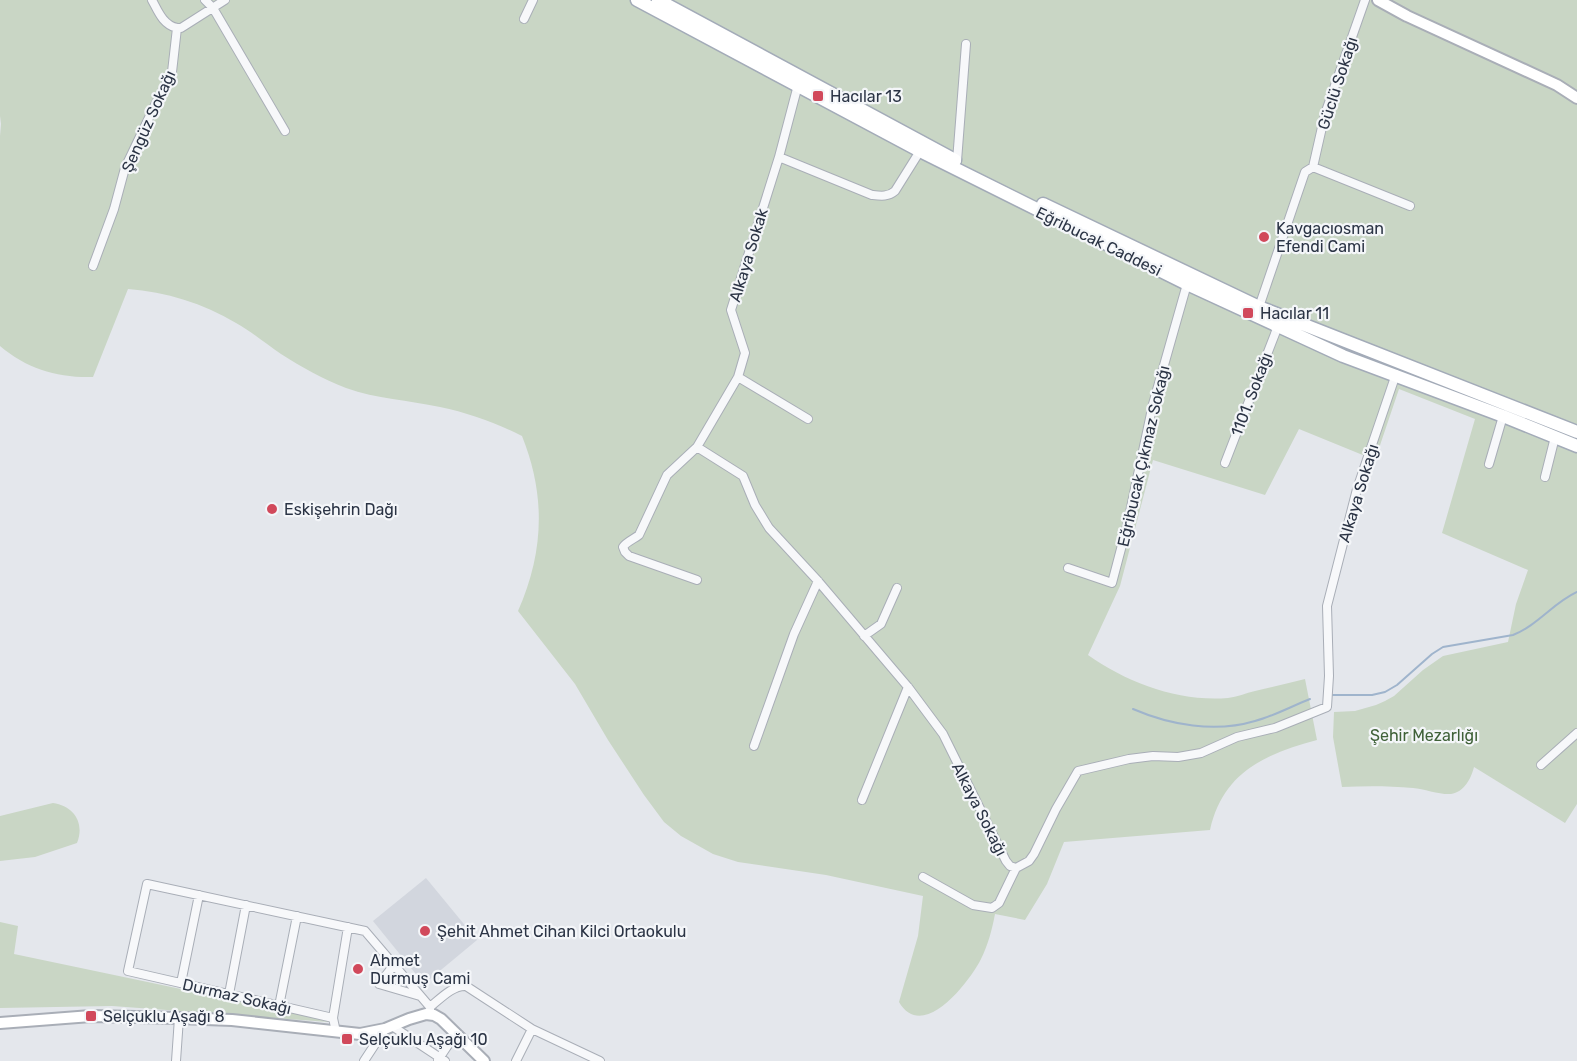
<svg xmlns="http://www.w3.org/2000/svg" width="1577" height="1061" font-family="Rubik,sans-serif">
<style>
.built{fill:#d2d6de}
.green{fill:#c9d6c5}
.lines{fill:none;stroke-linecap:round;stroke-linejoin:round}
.stream{stroke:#9fb4cc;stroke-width:2}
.street-casing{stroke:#a9aeb7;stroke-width:10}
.secondary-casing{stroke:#a9aeb7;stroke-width:14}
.primary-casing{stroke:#a3abb8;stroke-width:15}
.street{stroke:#f7f8fa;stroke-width:8}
.secondary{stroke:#fff;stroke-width:10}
.primary{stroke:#fff;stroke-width:12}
.poi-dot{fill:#d1495b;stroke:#f4f6f9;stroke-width:2}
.labels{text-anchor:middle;stroke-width:4.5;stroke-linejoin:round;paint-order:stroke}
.street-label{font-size:16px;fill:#2b3445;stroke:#f4f6f9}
.poi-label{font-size:16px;fill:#2b3445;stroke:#f4f6f9;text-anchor:start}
.park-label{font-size:16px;fill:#3f6138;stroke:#f4f6f9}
</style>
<rect width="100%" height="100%" fill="#e4e7ec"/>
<path class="built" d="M426,878L477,940L424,984L373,921Z"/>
<path class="green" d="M0,0H1577V804L1565,823L1474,767C1471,779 1464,792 1451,794C1441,795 1424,789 1413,788C1390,786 1366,786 1342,787L1333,737L1334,712L1355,711L1376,705L1385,701L1394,696L1423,670L1443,656L1508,642L1516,604L1528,570L1442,533L1475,419L1399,389L1375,460L1299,429L1265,495L1153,460L1120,586L1088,655C1128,683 1178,702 1228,698C1237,697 1246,693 1255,691C1272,687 1289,683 1305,679L1317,740C1265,754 1223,772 1210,830L1064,842L1047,884L1025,920L995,914C992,930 988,945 981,959C970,981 923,1043 899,1002L918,936L923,896L826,875L738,862L713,854L681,836L664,822L644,795L608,740L575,684L518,611C544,552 546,496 522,436C496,423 469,413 440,407C408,400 377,399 346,388C323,379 301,367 281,354C266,344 252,332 236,323C203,303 166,292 128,289L93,377C58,378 27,369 0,346V136L1,124L0,116Z
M53,803C74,806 85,823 77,843L35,857L0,861V816Z
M0,922L18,926L14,954L324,1019L329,1022L112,1006L0,1008Z"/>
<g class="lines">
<path class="stream" d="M1333,695H1372L1385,692L1397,685L1432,654L1443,647L1513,635C1538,625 1553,603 1577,592
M1133,709C1170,725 1215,733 1255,721C1274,716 1292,706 1310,699"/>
<defs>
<path id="street" d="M152,0C158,11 163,25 177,28
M205,0L213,8L285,131
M1365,0L1325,114L1313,167L1410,206
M524,19L533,0
M177,28H181L225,0
M779,157L798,85
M957,161L966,44
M93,266L114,209L125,168L157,101L172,72L177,28
M1259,307L1305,172L1313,167
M738,377L808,419
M697,447L743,476L755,505L769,528L818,581L908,687L943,734L1006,861L1010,866L1016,868L1029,861L1034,854L1056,809L1078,771L1129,759L1153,756L1178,757L1201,753L1237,737L1275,728L1327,707L1329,676L1327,606L1357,489L1396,374
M1225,463L1278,326
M1489,464L1503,416
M1545,477L1555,437
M1068,568L1112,583L1127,526L1153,404L1187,284
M697,580L629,556L625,552L623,547C626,542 634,539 639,535L667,475L697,447L738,377L745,353L731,310L779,157L872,195C881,196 888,197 895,191L920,151
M864,636L881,624L897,588
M754,746L794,634L818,581
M1541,765L1577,733
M862,800L908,687
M923,877L973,905L992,908L999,903L1016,868
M394,965L379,984L420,996
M181,983L199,895
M229,994L246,905
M279,1006L297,916
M430,1007C440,999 453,985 466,986L532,1029L600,1061
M333,1018L348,927
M392,1026L445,1061
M336,1032L333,1018L128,971L147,884L365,931L430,1007V1015
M438,1060L456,1033
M176,1061L179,1018
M364,1061L385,1029
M516,1061L532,1029"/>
<path id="secondary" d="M1378,0L1407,16L1557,85L1577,98
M0,1023L91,1016L179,1018L232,1020L360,1034L385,1029L409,1019L426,1014L434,1015L441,1019L484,1061"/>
<path id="primary" d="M637,0L920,151L1187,284L1343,356L1503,416L1577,446
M658,0L955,160
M1043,204L1259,307L1577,432"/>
</defs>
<use href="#street" class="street-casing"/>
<use href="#secondary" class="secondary-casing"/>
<use href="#primary" class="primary-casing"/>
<use href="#street" class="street"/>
<use href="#secondary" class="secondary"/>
<use href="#primary" class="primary"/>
</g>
<g class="poi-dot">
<rect x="812" y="90" width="12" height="12" rx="3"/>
<circle cx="1264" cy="237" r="6"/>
<rect x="1242" y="307" width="12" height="12" rx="3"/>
<circle cx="272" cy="509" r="6"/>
<circle cx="425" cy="931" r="6"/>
<circle cx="358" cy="969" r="6"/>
<rect x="85" y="1010" width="12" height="12" rx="3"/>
<rect x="341" y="1033" width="12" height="12" rx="3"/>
</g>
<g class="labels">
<g class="street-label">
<text transform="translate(1337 83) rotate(-72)" y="6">Güclü Sokağı</text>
<text transform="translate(148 121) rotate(-66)" y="6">Şengüz Sokağı</text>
<text transform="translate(1099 241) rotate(26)" y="6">Eğribucak Caddesi</text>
<text transform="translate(748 255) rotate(-73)" y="6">Alkaya Sokak</text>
<text transform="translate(1251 394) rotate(-69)" y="6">1101. Sokağı</text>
<text transform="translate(1143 456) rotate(-77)" y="6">Eğribucak Çıkmaz Sokağı</text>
<text transform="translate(1358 493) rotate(-73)" y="6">Alkaya Sokağı</text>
<text transform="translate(980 809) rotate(63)" y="6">Alkaya Sokağı</text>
<text transform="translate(237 996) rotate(13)" y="6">Durmaz Sokağı</text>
</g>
<g class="poi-label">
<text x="830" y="102">Hacılar 13</text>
<text x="1276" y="234">Kavgacıosman<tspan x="1276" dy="18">Efendi Cami</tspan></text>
<text x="1260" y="319">Hacılar 11</text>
<text x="284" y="515">Eskişehrin Dağı</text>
<text x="437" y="937">Şehit Ahmet Cihan Kilci Ortaokulu</text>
<text x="370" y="966">Ahmet<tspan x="370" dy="18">Durmuş Cami</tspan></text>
<text x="103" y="1022">Selçuklu Aşağı 8</text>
<text x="359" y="1045">Selçuklu Aşağı 10</text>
</g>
<g class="park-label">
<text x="1424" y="741">Şehir Mezarlığı</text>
</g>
</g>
</svg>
